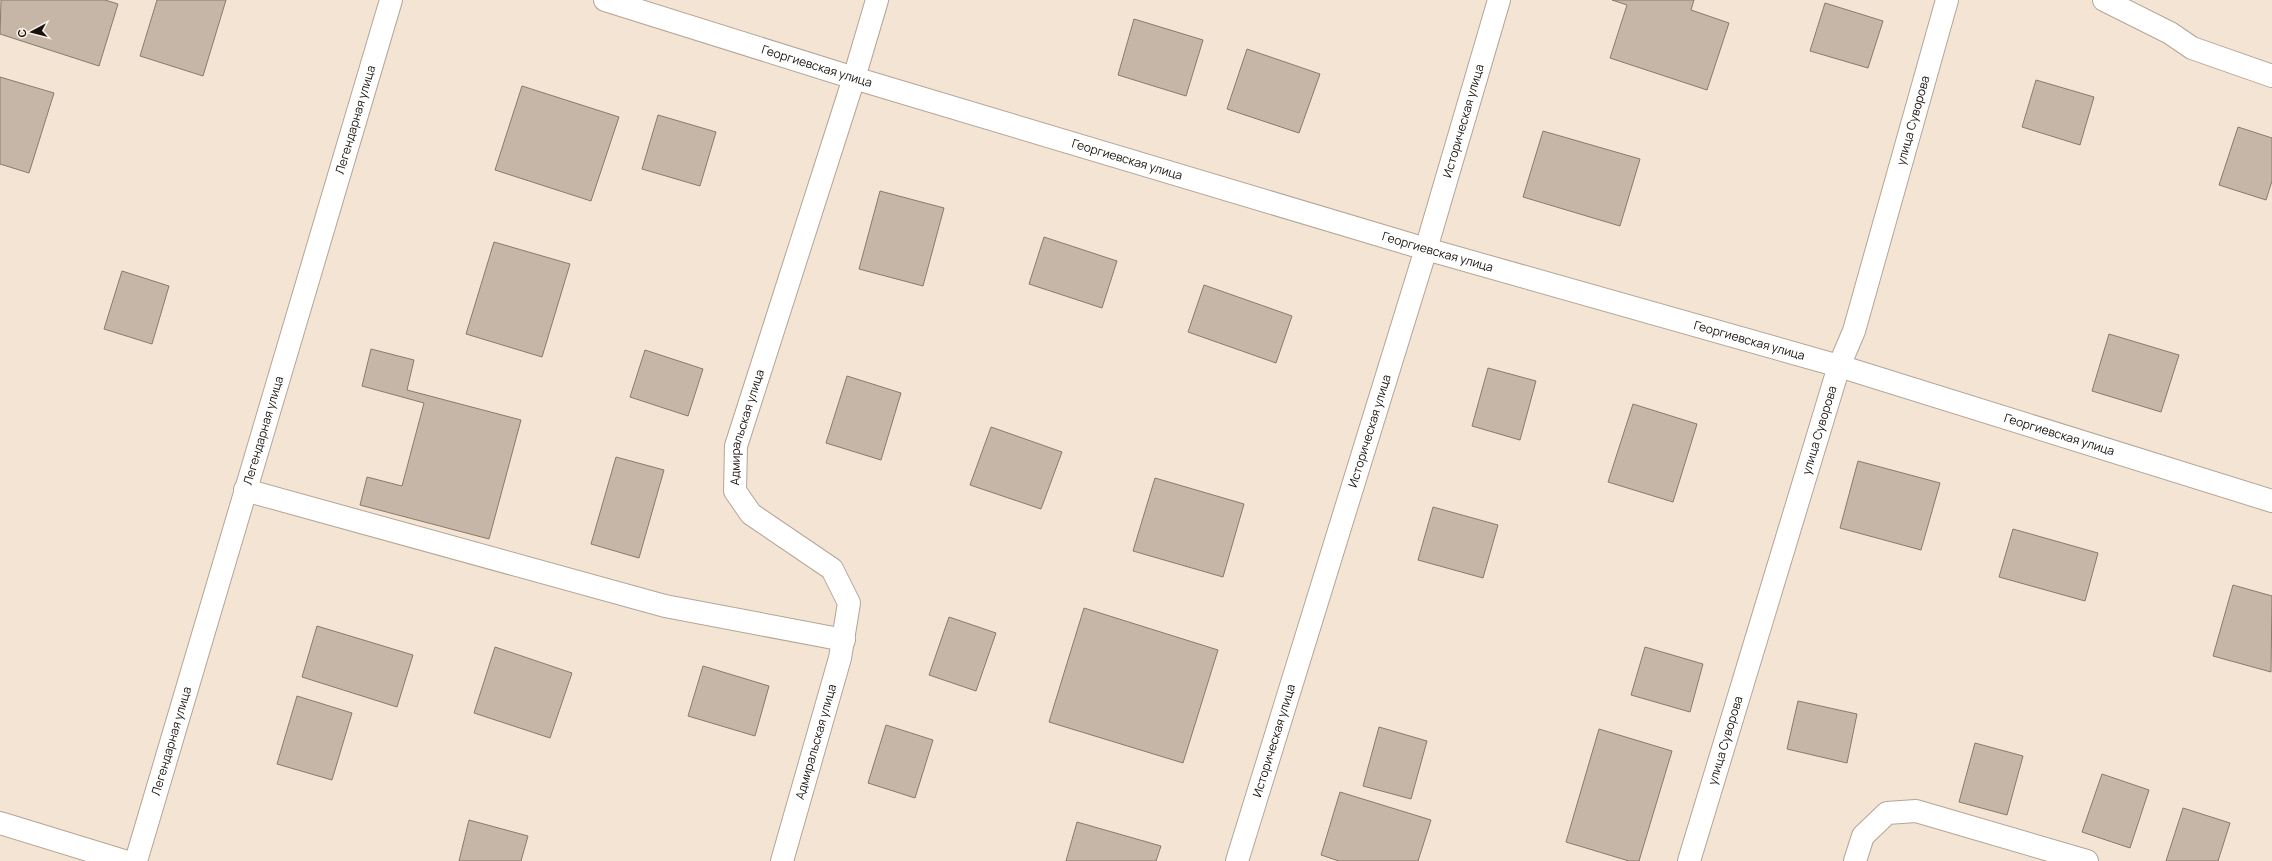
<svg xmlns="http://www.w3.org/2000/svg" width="2272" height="861" font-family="Manrope,sans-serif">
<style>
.building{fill:#c6b6a7;stroke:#887a6b}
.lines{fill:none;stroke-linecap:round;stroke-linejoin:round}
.minor-casing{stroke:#b4a596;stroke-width:24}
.minor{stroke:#fff;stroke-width:22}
.labels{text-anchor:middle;stroke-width:4;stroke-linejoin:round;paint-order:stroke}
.street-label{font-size:12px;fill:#18120d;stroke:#fdf3e9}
</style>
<rect width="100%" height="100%" fill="#f4e4d4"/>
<path class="building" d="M1,0H105L118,4L99,66L0,34Z
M157,0H226L203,76L140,56Z
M1612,0H1694L1691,10L1729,23L1707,90L1610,58L1627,5Z
M1825,3L1883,21L1868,68L1810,51Z
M1134,19L1203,40L1186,96L1118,75Z
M1247,49L1320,74L1299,133L1227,109Z
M0,77L54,93L29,173L0,164Z
M2036,80L2094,97L2080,145L2022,127Z
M522,86L619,117L591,201L495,170Z
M658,115L716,132L700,186L642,169Z
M2238,127L2272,138V181L2266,200L2219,185Z
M1543,131L1640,159L1620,226L1523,197Z
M880,191L944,208L923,286L859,269Z
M1044,237L1117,261L1102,308L1029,284Z
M494,242L570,264L542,357L466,334Z
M122,271L169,286L152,344L104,329Z
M1204,285L1292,316L1276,363L1188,332Z
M2109,334L2179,355L2161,412L2092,391Z
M371,349L414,360L407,390L521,420L489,539L360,505L367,477L402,486L424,403L362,386Z
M645,350L703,369L688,416L630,397Z
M1488,368L1536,381L1520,440L1472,426Z
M847,376L901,393L881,460L826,443Z
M1633,404L1697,424L1673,502L1608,482Z
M991,427L1062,452L1041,509L970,485Z
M616,457L664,470L639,558L591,544Z
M1858,461L1940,483L1921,550L1840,528Z
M1155,478L1244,504L1223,577L1133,551Z
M1433,507L1498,525L1483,578L1418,560Z
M2013,529L2098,553L2085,601L1999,577Z
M2233,585L2272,596L2271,672L2213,656Z
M1084,608L1218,650L1183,763L1049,722Z
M949,617L996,633L976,691L929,675Z
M317,626L413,655L397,707L302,677Z
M495,647L572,673L550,738L474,713Z
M1645,647L1703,664L1690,712L1631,695Z
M703,666L769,686L755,736L688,716Z
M297,696L352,713L332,780L277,764Z
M1798,701L1857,714L1847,763L1787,749Z
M886,725L933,740L915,798L868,783Z
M1379,727L1427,741L1411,799L1363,786Z
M1599,729L1672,751L1639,861H1629L1566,842Z
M1975,743L2023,756L2007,815L1959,802Z
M2102,774L2149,790L2130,848L2082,832Z
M1340,792L1431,820L1418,861H1339L1321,855Z
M2183,808L2230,823L2218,861H2166Z
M469,820L528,836L521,861H459Z
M1077,822L1161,846L1156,861H1066Z"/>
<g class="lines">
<defs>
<g id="minor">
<path id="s1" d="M605,0L854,78L1426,249L1839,366L2272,501"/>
<path d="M2104,0L2170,33L2192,48L2272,76"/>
<path d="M245,490L665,606L844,640"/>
<path d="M0,823L124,861"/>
<path id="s2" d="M136,861L391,0"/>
<path id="s3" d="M782,861L840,658L849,603L832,569L751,514L735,491L736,446L854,78L877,0"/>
<path id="s4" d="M1237,861L1426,249L1499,0"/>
<path id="s5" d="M1689,861L1839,366L1854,331L1947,0"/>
<path d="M1855,861L1863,836L1887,813L1916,811L2087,861"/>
</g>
</defs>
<use href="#minor" class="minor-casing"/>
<use href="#minor" class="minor"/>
</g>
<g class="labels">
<g class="street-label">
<text dy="4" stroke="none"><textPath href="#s1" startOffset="222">Георгиевская улица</textPath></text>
<text dy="4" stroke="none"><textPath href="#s2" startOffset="773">Легендарная улица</textPath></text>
<text dy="4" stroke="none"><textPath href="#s4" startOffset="774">Историческая улица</textPath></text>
<text dy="4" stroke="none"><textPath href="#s5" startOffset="774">улица Суворова</textPath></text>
<text dy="4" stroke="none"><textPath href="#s1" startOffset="546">Георгиевская улица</textPath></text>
<text dy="4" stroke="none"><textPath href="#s1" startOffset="870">Георгиевская улица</textPath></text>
<text dy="4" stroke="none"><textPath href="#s1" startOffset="1194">Георгиевская улица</textPath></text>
<text dy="4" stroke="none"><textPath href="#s3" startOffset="496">Адмиральская улица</textPath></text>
<text dy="4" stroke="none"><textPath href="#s2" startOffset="449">Легендарная улица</textPath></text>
<text dy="4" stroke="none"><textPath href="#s4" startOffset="450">Историческая улица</textPath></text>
<text dy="4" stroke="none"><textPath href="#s5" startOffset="450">улица Суворова</textPath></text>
<text dy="4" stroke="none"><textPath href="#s1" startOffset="1518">Георгиевская улица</textPath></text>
<text dy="4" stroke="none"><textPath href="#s2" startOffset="125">Легендарная улица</textPath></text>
<text dy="4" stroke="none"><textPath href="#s4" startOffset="126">Историческая улица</textPath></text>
<text dy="4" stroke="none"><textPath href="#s5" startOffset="126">улица Суворова</textPath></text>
<text dy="4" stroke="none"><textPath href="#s3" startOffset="124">Адмиральская улица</textPath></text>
</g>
</g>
<g transform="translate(32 32) rotate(263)" stroke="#fdf3e9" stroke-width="3" paint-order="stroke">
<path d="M0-3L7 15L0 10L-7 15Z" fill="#18120d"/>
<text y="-6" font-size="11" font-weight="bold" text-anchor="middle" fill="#18120d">С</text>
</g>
</svg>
